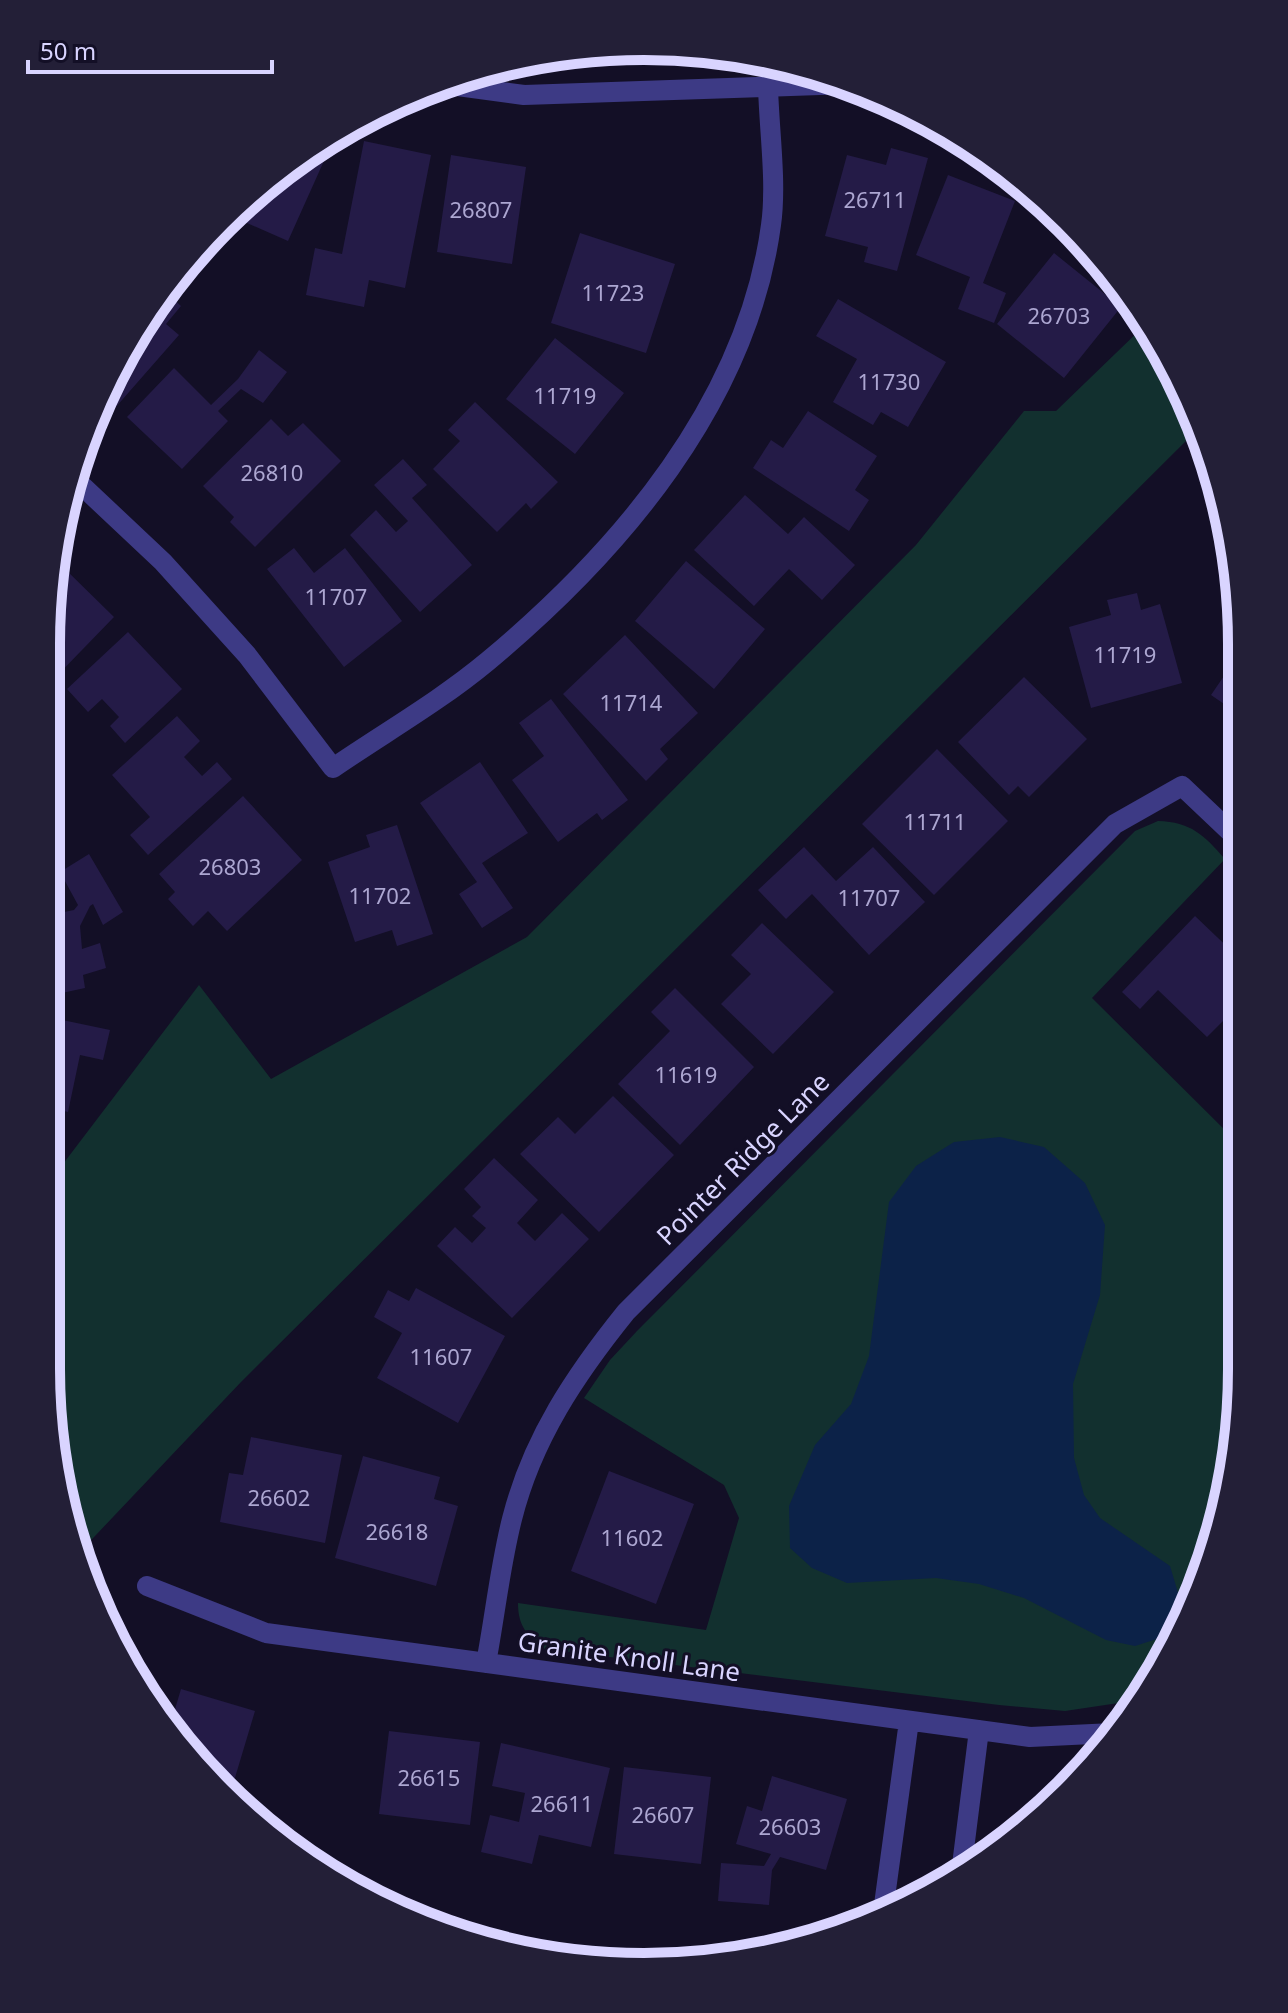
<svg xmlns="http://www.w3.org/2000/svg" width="1288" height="2013" font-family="'Noto Sans',sans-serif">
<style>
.green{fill:#12302f}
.water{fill:#0c2248}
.building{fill:#241b47}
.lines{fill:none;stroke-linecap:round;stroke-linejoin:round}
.minor{stroke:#3d3a85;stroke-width:20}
.labels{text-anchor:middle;stroke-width:6;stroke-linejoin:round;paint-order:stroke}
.number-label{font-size:22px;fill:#aca6d1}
.street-label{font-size:26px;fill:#d9d4ff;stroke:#130f26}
.rim{fill:none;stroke:#d9d4ff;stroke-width:10}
</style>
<rect width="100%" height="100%" fill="#130f26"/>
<path class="green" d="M1146,324L1181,380L1199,428L241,1382L77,1555L46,1369L47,1185L199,985L271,1079L527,937L916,545L1024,411H1056Z
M1158,821C1191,822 1204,835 1225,859L1092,998L1238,1143L1231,1189L1238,1267L1237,1447L1196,1598L1132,1701L1065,1711L999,1705L545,1649C527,1636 518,1626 518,1603L706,1630L739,1518L724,1485L584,1398L610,1360L637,1331L1135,831Z"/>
<path class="water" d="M1000,1137L1044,1147L1085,1183L1105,1225L1100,1295L1073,1384L1074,1458L1084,1495L1100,1518L1170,1566L1179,1596V1620L1163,1637L1135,1646L1106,1640L1024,1598L979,1584L936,1578L847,1583L812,1568L790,1548L789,1506L815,1445L851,1404L869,1356L889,1202L916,1166L954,1142Z"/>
<path class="building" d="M326,141L332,143L288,241L231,216L280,170Z
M364,141L431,155L405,288L369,280L364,307L306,295L315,248L342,254Z
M891,148L928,158L897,271L864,262L868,247L825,236L847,155L886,165Z
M451,155L526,167L512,264L437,252Z
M948,175L1015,201L983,283L1006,293L994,323L958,309L970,277L916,255Z
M580,233L675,264L646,353L551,323Z
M1054,253L1121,307L1064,378L997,324Z
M166,292L181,306L166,324L179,335L115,408L102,396L107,380Z
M838,299L946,362L908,427L881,412L873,425L833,402L857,359L816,336Z
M555,338L624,393L575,454L506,399Z
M259,350L287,372L263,403L241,389L218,411L228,421L182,469L127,417L174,368L211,405L238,379Z
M475,402L558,482L531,509L526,503L497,532L433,469L460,441L448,430Z
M808,411L877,456L855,490L869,500L849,531L753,468L771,440L783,448Z
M271,419L288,436L303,423L341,461L255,547L230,522L234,517L203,486Z
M403,459L427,485L412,498L472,565L420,612L350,535L376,510L396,532L408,521L374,485Z
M745,495L788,534L804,517L855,565L822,600L789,569L754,606L694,550Z
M294,548L314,573L345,548L402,621L344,667L267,569Z
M686,561L765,629L714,689L635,621Z
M64,568L114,617L50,683L51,581Z
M1137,593L1141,610L1160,604L1182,683L1091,708L1069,627L1111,615L1107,600Z
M128,632L182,689L125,743L110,726L119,717L102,699L88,712L67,689Z
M625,635L698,713L660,749L668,759L646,781L563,694Z
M1241,651L1240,707V715L1211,695Z
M1024,677L1087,739L1029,797L1018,786L1009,795L958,742Z
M551,699L628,800L602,820L597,813L558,842L512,780L544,756L519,723Z
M177,716L200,741L184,757L202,776L217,762L232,779L148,855L130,835L150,817L112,775Z
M937,749L1008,821L934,895L862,824Z
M480,762L528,833L482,863L513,908L482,928L459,894L477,882L420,803Z
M243,796L302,860L227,931L208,911L193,926L168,899L175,892L159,874Z
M397,825L433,934L397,946L392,930L355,942L328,862L370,847L366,835Z
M804,847L836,881L873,847L925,902L869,955L812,894L786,919L758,890Z
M89,854L123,912L103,925L93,904L90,906L80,926L82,949L100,943L106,968L83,975L85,988L48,996L49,915L74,910L78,905L60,872Z
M1195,916L1239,958V1005L1207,1037L1158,990L1140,1009L1122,992Z
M762,923L834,992L773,1054L721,1004L751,974L731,955Z
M675,988L754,1067L680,1145L618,1084L670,1031L651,1012Z
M48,1017L110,1030L103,1060L80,1055L68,1112L48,1107Z
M613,1096L674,1155L599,1232L520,1154L558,1117L575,1134Z
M494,1158L538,1200L517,1223L535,1241L562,1213L589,1239L512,1318L437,1246L455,1227L472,1243L486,1228L472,1216L481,1207L464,1189Z
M416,1288L505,1336L458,1423L377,1378L402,1333L374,1317L388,1290L409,1301Z
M251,1437L342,1455L325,1543L220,1522L229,1473L243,1475Z
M363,1456L440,1477L434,1499L458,1506L436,1586L335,1558Z
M609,1471L694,1504L656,1604L571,1571Z
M181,1689L255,1711L231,1791L170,1726Z
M389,1731L480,1742L470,1825L379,1814Z
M501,1743L610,1768L591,1847L539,1835L532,1864L481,1852L490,1815L519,1822L525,1793L492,1786Z
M624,1767L711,1777L701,1864L614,1854Z
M772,1776L847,1799L826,1870L780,1857L772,1870L769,1905L718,1901L721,1863L764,1866L771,1854L736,1844L747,1806L762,1811Z
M1017,1812H1034L1017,1826Z"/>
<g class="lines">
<path class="minor" d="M443,84L524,95L849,84
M77,481L163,562L247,655L333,768C384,733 440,701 488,661C621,550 747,402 771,225C777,183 769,130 768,86
M147,1586L266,1633L1030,1737L1113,1733
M486,1663C495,1616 500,1566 512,1519C532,1439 576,1374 626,1312L1115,824L1182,786L1240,841
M961,1873L979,1730
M883,1912L909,1721"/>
</g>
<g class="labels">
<g class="number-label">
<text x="875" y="208">26711</text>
<text x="481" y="218">26807</text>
<text x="613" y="301">11723</text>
<text x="1059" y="324">26703</text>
<text x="889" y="390">11730</text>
<text x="565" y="404">11719</text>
<text x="272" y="481">26810</text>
<text x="336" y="605">11707</text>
<text x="1125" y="663">11719</text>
<text x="631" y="711">11714</text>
<text x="935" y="830">11711</text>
<text x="230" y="875">26803</text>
<text x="380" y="904">11702</text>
<text x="869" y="906">11707</text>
<text x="686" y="1083">11619</text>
<text x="441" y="1365">11607</text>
<text x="279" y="1506">26602</text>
<text x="397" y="1540">26618</text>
<text x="632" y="1546">11602</text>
<text x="429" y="1786">26615</text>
<text x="562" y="1812">26611</text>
<text x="663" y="1823">26607</text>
<text x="790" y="1835">26603</text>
</g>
<g class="street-label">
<text transform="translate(743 1159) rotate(-45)" y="9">Pointer Ridge Lane</text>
<text transform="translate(629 1657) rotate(8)" y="9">Granite Knoll Lane</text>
</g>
</g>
<path d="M0 0H1288V2013H0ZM644 60H644A584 584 0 0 1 1228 644V1369A584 584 0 0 1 644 1953H644A584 584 0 0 1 60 1369V644A584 584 0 0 1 644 60Z" fill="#231f37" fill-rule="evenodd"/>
<path class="rim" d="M644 60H644A584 584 0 0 1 1228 644V1369A584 584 0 0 1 644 1953H644A584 584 0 0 1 60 1369V644A584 584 0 0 1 644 60Z"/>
<path d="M28 60v12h244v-12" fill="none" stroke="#d9d4ff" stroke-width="4"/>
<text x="40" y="60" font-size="24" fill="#d9d4ff" stroke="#130f26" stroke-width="6" paint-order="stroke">50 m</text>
</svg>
